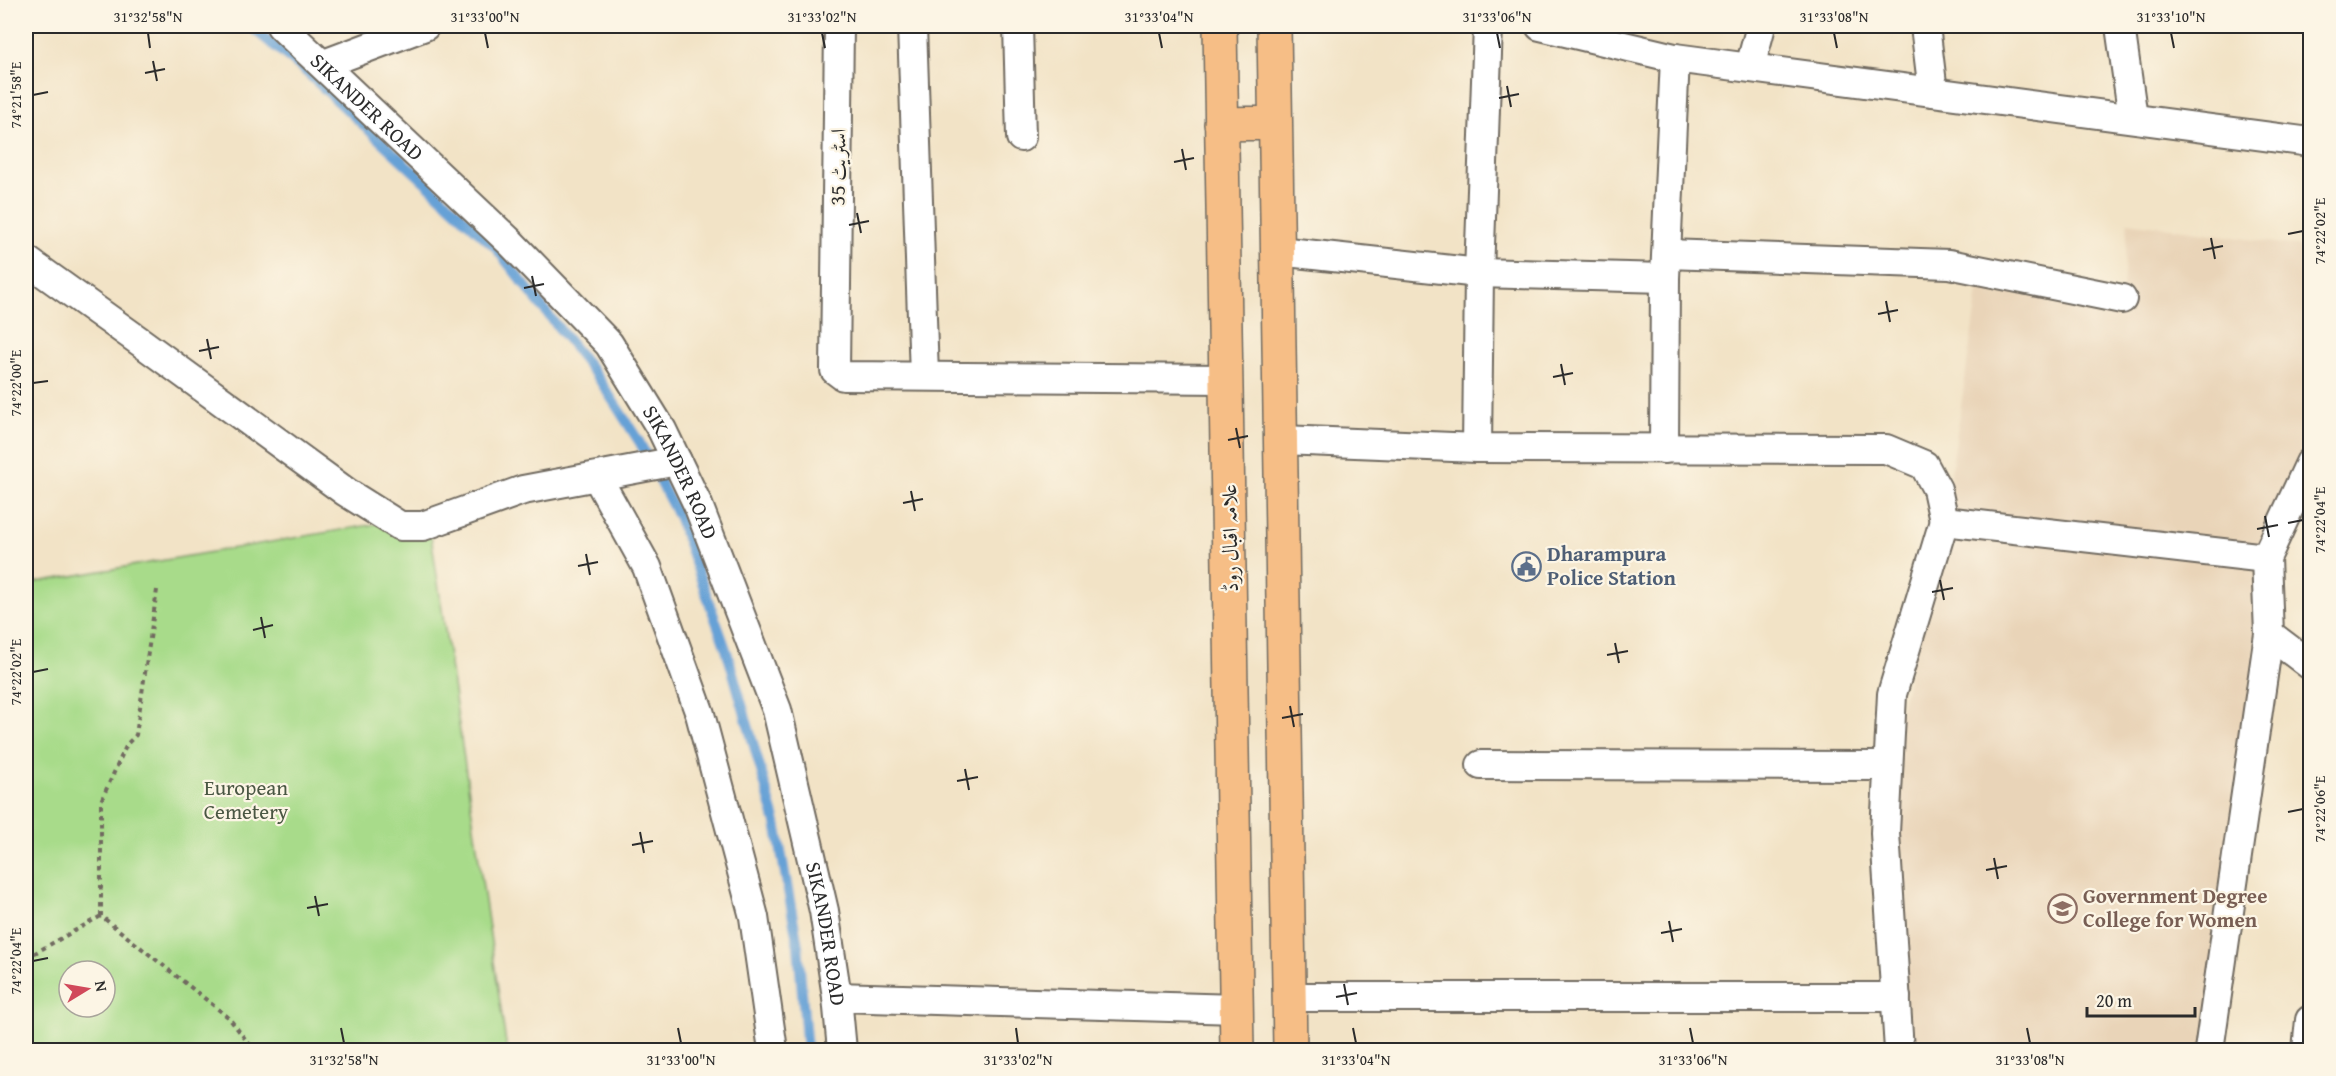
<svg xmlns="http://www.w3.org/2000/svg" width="2336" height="1076" font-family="'Gentium Book Plus',Amiri,serif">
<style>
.built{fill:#e9d4b8}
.green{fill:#a8db8a;stroke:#6a835a;stroke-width:1.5;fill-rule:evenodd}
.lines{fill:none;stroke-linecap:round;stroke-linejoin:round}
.stream{stroke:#66a1d6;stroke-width:10}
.minor-casing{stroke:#716b61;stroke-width:32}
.primary-casing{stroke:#716b61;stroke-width:36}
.path{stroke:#716b61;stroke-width:4;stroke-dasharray:4.5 4.5;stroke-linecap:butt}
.minor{stroke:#fff;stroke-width:28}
.primary{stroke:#f6be86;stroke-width:33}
.ticks{fill:none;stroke:#2b2b2b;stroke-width:2}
.labels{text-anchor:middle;stroke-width:4.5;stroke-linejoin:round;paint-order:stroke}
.street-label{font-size:21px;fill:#2b2b2b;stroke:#fcf5e5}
.service-label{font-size:21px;font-weight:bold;fill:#4e5e75;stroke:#fcf5e5;text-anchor:start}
.park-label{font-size:21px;fill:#4a5743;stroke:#fcf5e5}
.education-label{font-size:21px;font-weight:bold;fill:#785e54;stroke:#fcf5e5;text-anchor:start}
.neatline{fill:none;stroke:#2b2b2b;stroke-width:2}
.ticks-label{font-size:15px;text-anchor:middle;fill:#2b2b2b}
</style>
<rect width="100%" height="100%" fill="#fcf5e5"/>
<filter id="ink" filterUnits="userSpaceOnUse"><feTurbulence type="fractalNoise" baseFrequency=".0167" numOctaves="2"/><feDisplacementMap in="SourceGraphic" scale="12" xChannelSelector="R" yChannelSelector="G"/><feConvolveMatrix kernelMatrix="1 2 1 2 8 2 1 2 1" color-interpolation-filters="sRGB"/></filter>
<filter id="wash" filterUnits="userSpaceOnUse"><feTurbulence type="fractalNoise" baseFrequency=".008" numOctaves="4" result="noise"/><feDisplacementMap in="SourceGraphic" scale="24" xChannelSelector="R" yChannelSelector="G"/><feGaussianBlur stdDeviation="1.35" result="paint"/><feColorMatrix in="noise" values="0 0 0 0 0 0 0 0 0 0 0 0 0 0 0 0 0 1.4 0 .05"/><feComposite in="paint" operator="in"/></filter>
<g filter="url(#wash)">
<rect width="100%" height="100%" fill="#f2e3c6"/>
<path class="built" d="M2128,222L2310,248V475L2266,558L2209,1050H1902L1888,766L1944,521L1981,271L2122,299Z"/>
<path class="green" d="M428,515L507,1050H26V584ZM69,971H105V1007H69Z"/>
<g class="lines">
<path class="stream" d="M250,26L304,70L494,246L599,379L640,443L679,518L727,652L776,823L798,946L807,1050"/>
</g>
</g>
<g filter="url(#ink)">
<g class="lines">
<defs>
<g id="minor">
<path id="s1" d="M281,26L511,243L609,344L662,430L698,505L777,710L824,911L837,997L842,1050"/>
<path d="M839,26L835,370L843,376L1227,379"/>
<path d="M912,26L924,376"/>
<path d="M1018,26L1021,137"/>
<path d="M1540,26L1675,58L2310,142"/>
<path d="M1925,26L1933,92"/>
<path d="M2120,26L2133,118"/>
<path d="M324,64L425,26"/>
<path d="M1750,67L1761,26"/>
<path d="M1278,251L1479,273L1665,278"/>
<path d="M1667,254L1949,264L2122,299"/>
<path d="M26,260L142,343L346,492L400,526H423L523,490L677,461"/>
<path d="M1282,440L1477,448L1886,449L1924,465L1937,489L1944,521L2266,558"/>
<path d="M1477,448L1479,273L1488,26"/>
<path d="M1664,449L1665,278L1675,58"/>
<path d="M2310,463L2266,558L2269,634L2310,665"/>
<path d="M597,477L647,567L700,714L754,917L773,1050"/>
<path d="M1481,765L1888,766"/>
<path d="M837,997L1237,1009"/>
<path d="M1288,997H1896"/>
<path d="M1899,1050L1885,833L1892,694L1944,521"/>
<path d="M2209,1050L2269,634"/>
<path d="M2307,1050L2310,1020"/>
</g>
<path id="primary" d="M1220,26L1237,1050
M1274,26L1290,1050
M1221,124L1275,123"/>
</defs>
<use href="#minor" class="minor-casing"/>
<use href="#primary" class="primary-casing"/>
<path class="path" d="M157,590L136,735L127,744L101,801V916L228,1017L254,1050
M26,958L101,916"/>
<use href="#minor" class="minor"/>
<use href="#primary" class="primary"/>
</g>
</g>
<path class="ticks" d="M148,33L150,48M485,33L488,48M822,33L825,48M1159,33L1162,48M1497,33L1500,48M1834,33L1837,48M2171,33L2174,48M153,61L157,81M145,73L165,69M1507,86L1511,107M33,95L48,92M1499,98L1519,94M1182,149L1186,170M1174,162L1194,158M857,213L861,233M849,225L869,221M2288,234L2303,231M2211,238L2215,259M2203,250L2223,246M532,276L536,296M524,288L544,284M1886,301L1890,322M1878,314L1898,310M207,339L211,359M199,351L219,347M1561,364L1565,385M1553,377L1573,373M33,383L48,381M1236,428L1240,448M1228,440L1248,436M911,491L915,511M903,503L923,499M2265,516L2269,537M2288,523L2303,520M2257,529L2278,525M586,554L590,575M578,566L598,562M1940,580L1944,600M1932,592L1953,588M261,617L265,638M253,630L273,625M1615,643L1619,663M1607,655L1628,651M33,672L48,669M1290,706L1294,727M1282,718L1303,714M965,769L969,790M957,781L978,777M2288,812L2303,809M640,832L644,853M632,845L653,841M1994,858L1998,879M1986,870L2007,866M315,896L319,916M307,908L328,904M1669,921L1673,942M1661,933L1682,929M33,961L48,958M1344,984L1348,1005M1336,997L1357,993M341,1028L344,1043M678,1028L681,1043M1016,1028L1018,1043M1353,1028L1356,1043M1690,1028L1693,1043M2027,1028L2030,1043"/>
<defs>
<symbol id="civic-ring" viewBox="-11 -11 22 22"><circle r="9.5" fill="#fcf5e5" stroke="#5c6f8a" stroke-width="1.5"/><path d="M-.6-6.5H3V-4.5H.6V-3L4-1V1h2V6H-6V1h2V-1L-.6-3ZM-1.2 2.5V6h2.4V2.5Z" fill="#5c6f8a"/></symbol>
<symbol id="university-ring" viewBox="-11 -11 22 22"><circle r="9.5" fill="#fcf5e5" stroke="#8d6e63" stroke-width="1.5"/><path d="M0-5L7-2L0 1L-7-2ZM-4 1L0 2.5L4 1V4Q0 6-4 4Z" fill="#8d6e63"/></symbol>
</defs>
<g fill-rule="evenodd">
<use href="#civic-ring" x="1510" y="550" width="33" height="33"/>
<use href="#university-ring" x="2046" y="892" width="33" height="33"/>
</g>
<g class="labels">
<g class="street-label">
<text dy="7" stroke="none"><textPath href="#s1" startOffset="118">SIKANDER ROAD</textPath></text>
<text transform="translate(838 167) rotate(-89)" y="7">اسٹریٹ 35</text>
<text dy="7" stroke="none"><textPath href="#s1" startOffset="604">SIKANDER ROAD</textPath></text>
<text transform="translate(1230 538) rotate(-91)" y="7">علامہ اقبال روڈ</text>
<text dy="7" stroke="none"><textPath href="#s1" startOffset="1090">SIKANDER ROAD</textPath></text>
</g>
<g class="service-label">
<text x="1547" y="561">Dharampura<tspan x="1547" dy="24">Police Station</tspan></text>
</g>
<g class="park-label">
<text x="246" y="795">European<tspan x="246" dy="24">Cemetery</tspan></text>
</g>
<g class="education-label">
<text x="2083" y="903">Government Degree<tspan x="2083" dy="24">College for Women</tspan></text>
</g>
</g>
<rect width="2336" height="1076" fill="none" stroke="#fcf5e5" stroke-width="66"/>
<g transform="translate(87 989) rotate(79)"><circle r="28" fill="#fcf5e5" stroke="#a8a49b" stroke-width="1.5"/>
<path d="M0-4.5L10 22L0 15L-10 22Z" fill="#d1495b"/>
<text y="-9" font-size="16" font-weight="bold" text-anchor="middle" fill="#2b2b2b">N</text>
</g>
<path d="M2087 1007v9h108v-9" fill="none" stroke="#2b2b2b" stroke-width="3"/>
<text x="2096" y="1007" font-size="18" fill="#2b2b2b" stroke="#fcf5e5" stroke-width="4.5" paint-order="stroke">20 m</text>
<rect x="33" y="33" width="2270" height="1010" class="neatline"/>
<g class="ticks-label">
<text x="148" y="22">31°32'58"N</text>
<text x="485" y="22">31°33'00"N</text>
<text x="822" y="22">31°33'02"N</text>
<text x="1159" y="22">31°33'04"N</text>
<text x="1497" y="22">31°33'06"N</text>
<text x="1834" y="22">31°33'08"N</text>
<text x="2171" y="22">31°33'10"N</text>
<text transform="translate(16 95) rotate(-90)" y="5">74°21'58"E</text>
<text transform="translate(2320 231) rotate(-90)" y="5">74°22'02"E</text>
<text transform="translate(16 383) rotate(-90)" y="5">74°22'00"E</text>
<text transform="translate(2320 520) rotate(-90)" y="5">74°22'04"E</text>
<text transform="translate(16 672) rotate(-90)" y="5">74°22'02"E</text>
<text transform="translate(2320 809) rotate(-90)" y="5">74°22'06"E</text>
<text transform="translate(16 961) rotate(-90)" y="5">74°22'04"E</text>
<text x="344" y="1065">31°32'58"N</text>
<text x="681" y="1065">31°33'00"N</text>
<text x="1018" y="1065">31°33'02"N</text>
<text x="1356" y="1065">31°33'04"N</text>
<text x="1693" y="1065">31°33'06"N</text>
<text x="2030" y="1065">31°33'08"N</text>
</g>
</svg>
